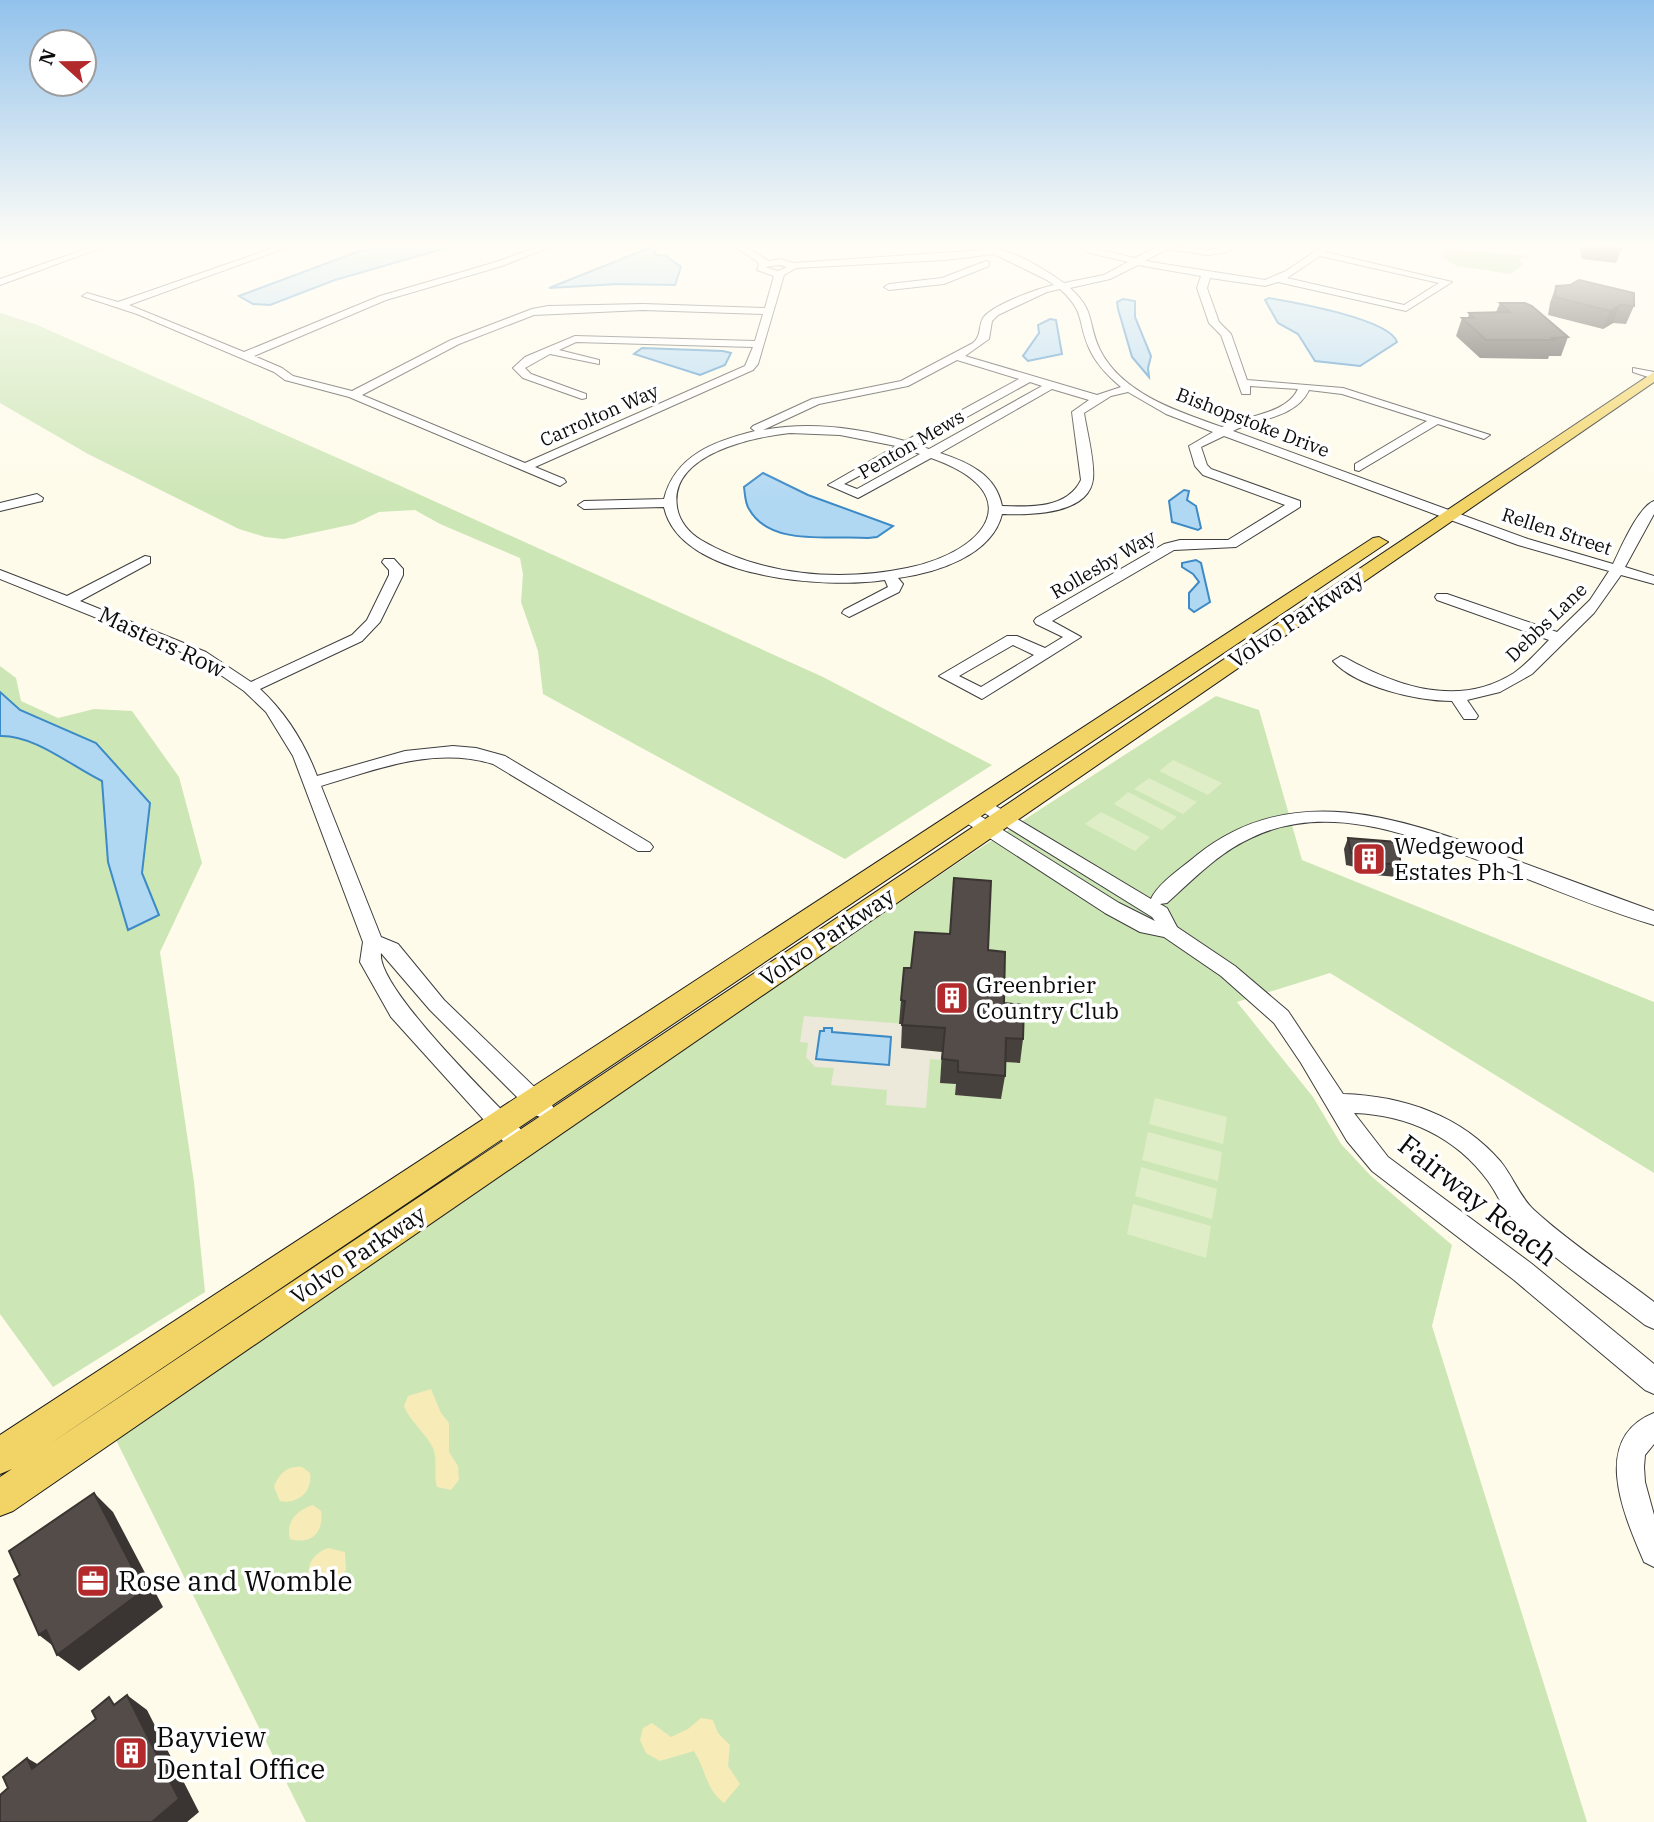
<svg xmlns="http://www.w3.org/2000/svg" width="1654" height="1822" font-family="'IBM Plex Serif',serif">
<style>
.green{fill:#cde6b6}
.forest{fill:#b1d696}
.sand{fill:#f7ebb8}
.pitch{fill:#dfeec7}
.plaza{fill:#ece8da;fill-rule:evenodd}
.water{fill:#b1d8f3;stroke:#3c8ac6;stroke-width:2}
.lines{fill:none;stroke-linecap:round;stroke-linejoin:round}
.minor-casing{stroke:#3e3e3e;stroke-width:2}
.major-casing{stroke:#1c1c1c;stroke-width:2}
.minor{fill:#fff;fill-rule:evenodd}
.major{fill:#f2d466;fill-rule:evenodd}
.wall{fill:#47413e}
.shaded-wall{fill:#3a3532}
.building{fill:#534c48;stroke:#3a3532;stroke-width:2}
.labels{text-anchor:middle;stroke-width:7;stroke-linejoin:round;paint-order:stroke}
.far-street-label{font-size:19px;fill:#0b0b0b;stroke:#fff}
.street-label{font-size:23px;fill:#0b0b0b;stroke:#fff}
.poi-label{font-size:23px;fill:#0b0b0b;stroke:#fff;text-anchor:start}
.near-street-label{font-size:28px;fill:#0b0b0b;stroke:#fff}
.near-poi-label{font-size:28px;fill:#0b0b0b;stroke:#fff;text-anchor:start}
</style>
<rect width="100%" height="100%" fill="#fefbea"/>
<path class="green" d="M0,313L35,324L383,478L823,677L992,765L845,859L543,694L538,651L521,602L523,574L520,558L440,524L415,510L379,512L354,524L284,539L265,537L239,529L88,454L0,403Z
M0,666L16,678L21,701L58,718L94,709L132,711L179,777L202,863L160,952L194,1182L205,1292L53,1387L0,1314Z
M1216,696L1259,710L1302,860L1654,1002V1173L1330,973L1237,1002L1313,1097L1341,1144L1371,1176L1452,1245L1432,1326L1587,1822H306L114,1436L971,854Z"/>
<path class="forest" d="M1443,246L1461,248L1464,251L1534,256L1519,259L1523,264L1511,274L1457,266L1441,257L1445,250Z"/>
<path class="sand" d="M431,1389L441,1413L449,1423V1452L458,1466L459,1480L451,1490L437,1487C433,1474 438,1460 433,1448C425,1432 410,1422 404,1406L408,1396Z
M302,1467L310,1473C313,1491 298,1505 280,1501L274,1487C278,1474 288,1465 302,1467Z
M313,1505L321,1511C324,1533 311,1545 290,1539C285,1522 297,1510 313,1505Z
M328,1548L345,1552L346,1570L330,1587L317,1588L309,1580C306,1564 314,1553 328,1548Z
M701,1718L713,1720L718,1733L730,1745L728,1766L740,1784L724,1803C706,1790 706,1770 694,1751L660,1761L646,1753L640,1740L643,1728L652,1723L671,1737L688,1729Z"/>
<path class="pitch" d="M1173,760L1222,783L1208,795L1159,771Z
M1149,778L1197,802L1183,814L1134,789Z
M1128,792L1177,817L1162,830L1114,804Z
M1101,812L1150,837L1135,851L1085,824Z
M1155,1098L1227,1117L1223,1144L1149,1124Z
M1148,1132L1222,1152L1218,1181L1142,1160Z
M1141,1167L1217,1189L1212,1219L1135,1196Z
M1133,1204L1211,1226L1206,1258L1127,1234Z"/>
<path class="plaza" d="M804,1016L906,1024L901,1048L942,1052V1060L930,1059L926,1108L886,1105L887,1090L831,1085L834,1068L815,1067L806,1057L808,1043L800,1042ZM825,1028H831V1032L891,1037L817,1059L820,1031Z"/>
<path class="water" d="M373,246H453L335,280L270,305L253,304L239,296Z
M654,246L657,247L654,254L666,256L681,267L675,285L618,284L549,288Z
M1269,298C1293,302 1390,319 1397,342L1360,366L1315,361L1298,334L1278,323L1265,300Z
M1123,299L1135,301V317L1151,356L1148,368L1149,377L1132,357L1118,309L1117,302Z
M1050,319L1056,320L1062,354L1028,361L1023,356L1039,333L1038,325Z
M642,348L723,351L731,353L725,365L700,375L634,354Z
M763,473L808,495L893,526L877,537L868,538C831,535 770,547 749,509C745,503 745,494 744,487Z
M1184,490L1189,491L1187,500L1196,506L1201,528L1198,530L1172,522L1169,501Z
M1196,560L1201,563L1210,602L1194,612L1189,608V593L1199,582L1193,574L1182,567V563Z
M0,692L20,710L96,743L150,803L142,873L159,915L128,930L108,862L102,781C71,766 35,735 0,736Z
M824,1028H832V1032L891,1037L889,1065L816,1059L820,1031H824Z"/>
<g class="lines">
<defs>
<path id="minor" d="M94,246H106L0,285V279Z
M279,246H291L129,305L244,352L380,296L496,262L540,246H552L502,266L386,300L254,356L282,368L293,376L352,391L451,340L532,309L548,306L643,304L765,308L774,276L757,270L759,263L734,246H744L769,261L780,259L793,263L984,250L979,246C1007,246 1041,267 1064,283L1104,275L1128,262L1090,253L1085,249L1086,246H1094L1096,249L1135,258L1159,246L1208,250L1236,246L1227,252L1208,255L1167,249L1145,261L1265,280L1286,271L1323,246H1331L1325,252L1452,282L1406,311L1278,282L1265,286L1210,278L1207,288L1219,322L1231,334L1247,380L1343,388L1490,435L1484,439L1438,424L1359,471L1355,470V464L1427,421L1342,394L1309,390C1295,419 1258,418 1233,431L1528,539L1613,564C1621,548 1638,507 1654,501V514L1625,567L1654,576V584L1621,575L1594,613L1532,674L1500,692L1467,700L1478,716L1476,719H1464L1452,701C1418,701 1356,687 1333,661L1341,656L1346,658C1398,687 1459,708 1514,673C1527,664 1538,651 1549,640L1437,600L1435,597L1437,594H1447L1557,632L1590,600L1609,571L1518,545L1224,436L1201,447L1207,465L1211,469L1300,501V507L1236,547L1174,550L1052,621L1081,637L982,699L939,676L1007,636H1017L1045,648L1063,637L1036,624L1034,621L1036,618L1164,544L1180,540H1228L1285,505L1203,475L1195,466L1189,446L1213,432L1166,414L1128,392L1111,396L1084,413C1087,432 1095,462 1093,479C1089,515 1028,515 1002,514C992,556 935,573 898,578L903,584L899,592L849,617L842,613L844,610L888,587L885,580C827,589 679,579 664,507L584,509L578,505L584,501L664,499C675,455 715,441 755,431L751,428L753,426L812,399L901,381L973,343C982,335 978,327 983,318C992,305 1039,288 1054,285L1047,280L994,254L945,260L796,268L784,275L758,364L753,370L535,467L564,479L566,482L560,486L349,397L285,380L274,372L137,314L82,296L87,293L118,302ZM1320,256L1439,283L1404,305L1287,278ZM780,265L787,267L778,271L765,267ZM1138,265L1201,276L1197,288L1209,323L1221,335L1242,394H1250V386L1298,389C1286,415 1245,415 1222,427C1179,412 1122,394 1100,350C1087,323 1096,311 1070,288L1110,279ZM1060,289C1086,313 1077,321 1089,348C1096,364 1108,376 1121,387L1097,395L965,356L989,339L992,321L998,315L1047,292ZM643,310L763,314L755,341L575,336L525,357L513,368L523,378L582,399L586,398V394L531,374L525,368L550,354L599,364V360L559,350L576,342L753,347L745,366L525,463L362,395L459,344L534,315ZM957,360L1019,379L905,441C859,428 811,421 763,430L819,404L908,386ZM1030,382L1042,386L929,449L916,445ZM1052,389L1089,400L1072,412L1081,480C1067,509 1030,507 1002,506C996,474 967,462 940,453ZM790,433L840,435L896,446L828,485L858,498L931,458C1031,493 987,552 907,568C839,582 762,576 701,540C689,533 679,521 677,507C669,454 753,437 790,433ZM907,450L920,454L857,489L844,484ZM1013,645L1034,655L981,687L959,676Z
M986,261L989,262V266L944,284L889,290L884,287L889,284L942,278Z
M1633,368L1654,372V379L1633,372Z
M37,494L43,498L42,501L0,511V503Z
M145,556L150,557V563L80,601L206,652L251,682L352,635L367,620L389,575V570L382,562L384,559H394L403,569V575L380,622L362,641L260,689C286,713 305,744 317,776L405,751L453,746L476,748L505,756L650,843L653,847L650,851H638L493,764C434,746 378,769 321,786L381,937L398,944L444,1000L551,1103L554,1109L551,1115L543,1118L535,1115L430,1010L381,953C376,988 500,1107 528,1137L531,1144L528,1151L520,1153L512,1151L391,1017L360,962L363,942L293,756L266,712L244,691L196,658L0,579V570L67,596Z
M984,799L1151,899C1158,883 1183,867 1197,855C1293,778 1402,819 1504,856C1554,874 1604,893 1654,911V925C1596,908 1540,883 1483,862C1411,835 1327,801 1251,838C1218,853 1194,879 1167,903L1160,904L1167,908L1177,927L1235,966L1288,1011L1343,1094C1403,1096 1461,1115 1501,1162C1513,1177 1520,1197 1534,1210C1571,1244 1615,1272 1654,1302V1329L1645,1325C1603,1292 1557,1262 1518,1225C1505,1213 1498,1195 1488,1181C1456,1137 1408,1115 1354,1113L1388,1157L1532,1264L1654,1364V1394L1645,1390L1514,1280L1372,1171L1347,1141L1301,1063L1274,1023L1221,976L1164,937L1140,932L1105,913L962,820L959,816L962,812H974L1119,903L1155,921L1152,917L978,809L975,805L978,801Z
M1654,1413V1444L1645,1455L1644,1467L1645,1482L1654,1515V1567L1644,1562C1625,1517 1589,1439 1654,1413Z"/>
<path id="major" d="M1654,372V382L13,1511L0,1516V1477L12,1469L0,1474V1435L1373,538L1379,537L1388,542L48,1445Z"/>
</defs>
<use href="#minor" class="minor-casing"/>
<use href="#major" class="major-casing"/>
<use href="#minor" class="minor"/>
<use href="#major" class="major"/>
</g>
<path class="wall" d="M1579,246H1619L1621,250L1616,263L1582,259Z
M1556,286L1634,306L1626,324L1613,323L1603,329L1548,315L1550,303Z
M1500,303L1568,337L1561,356H1549L1548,359L1480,358L1456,336L1462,318H1468L1469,313L1496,312Z
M1348,838L1401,865L1397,877L1364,874V869L1346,865L1344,849Z
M988,950L1004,1003L1023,1039L1020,1063L1005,1062V1076L1001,1099L955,1095L956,1084L940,1083L942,1052L901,1048L902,1024H899L901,1000L911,968Z"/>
<path class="shaded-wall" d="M1620,305L1613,323L1603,329L1610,311Z
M94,1493L113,1512L163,1607L79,1671L57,1655L61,1652L39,1635L46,1630Z
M127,1695L147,1710L199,1812L187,1822H152Z
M27,1758L51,1772L32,1769Z"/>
<path class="building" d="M1586,246H1619L1621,250L1586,247Z
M1579,280L1634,293V306L1620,305L1610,311L1555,297L1556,286L1570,285Z
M1500,303H1525L1532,306L1568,337L1552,338L1555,340H1486L1462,318H1474L1469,313L1510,312Z
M1348,838L1397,842L1401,865L1369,862L1368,858L1351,853Z
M954,878L991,881L988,950L1005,952L1004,1003L1024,1005L1023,1039L1006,1038L1005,1076L958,1072V1061L942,1059L945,1028L902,1025L905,1001L901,1000L904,968H911L915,932L950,934Z
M94,1493L144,1590L57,1655L46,1630L39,1635L14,1579L20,1575L9,1551Z
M127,1695L179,1799L152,1822H0V1795L8,1788L3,1777L27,1758L32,1769L96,1719L92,1711L109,1697L114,1705Z"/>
<linearGradient id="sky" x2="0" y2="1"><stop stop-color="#92c2ec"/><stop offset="0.49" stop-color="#fffdf6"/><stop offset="1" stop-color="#fffdf6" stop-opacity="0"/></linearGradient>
<rect width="1654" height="501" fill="url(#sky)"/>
<defs>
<symbol id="building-square" viewBox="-11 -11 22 22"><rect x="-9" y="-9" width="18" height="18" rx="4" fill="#b32a2d" stroke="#fff"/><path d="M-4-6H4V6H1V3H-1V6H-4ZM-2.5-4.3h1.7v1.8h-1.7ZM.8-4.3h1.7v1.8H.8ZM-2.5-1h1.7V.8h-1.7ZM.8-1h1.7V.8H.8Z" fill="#fff"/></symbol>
<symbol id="office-square" viewBox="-11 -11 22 22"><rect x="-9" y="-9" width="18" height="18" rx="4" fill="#b32a2d" stroke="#fff"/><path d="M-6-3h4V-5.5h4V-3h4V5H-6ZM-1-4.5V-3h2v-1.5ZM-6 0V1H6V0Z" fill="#fff"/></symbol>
</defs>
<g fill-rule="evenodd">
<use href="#building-square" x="1350" y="840" width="38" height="38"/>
<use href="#building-square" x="933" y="979" width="38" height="38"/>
<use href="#office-square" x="74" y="1562" width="38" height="38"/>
<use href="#building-square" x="112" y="1734" width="38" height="38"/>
</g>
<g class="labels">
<g class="far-street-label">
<text transform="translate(599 415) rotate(-24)" y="7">Carrolton Way</text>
<text transform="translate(1253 422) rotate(21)" y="7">Bishopstoke Drive</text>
<text transform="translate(911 444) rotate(-30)" y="7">Penton Mews</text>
<text transform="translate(1557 531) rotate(18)" y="7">Rellen Street</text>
<text transform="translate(1103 564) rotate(-30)" y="7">Rollesby Way</text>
<text transform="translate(1546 622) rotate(-44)" y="7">Debbs Lane</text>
</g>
<g class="street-label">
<text transform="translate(1296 619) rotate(-34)" y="8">Volvo Parkway</text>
<text transform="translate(162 642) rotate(25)" y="8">Masters Row</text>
<text transform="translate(827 937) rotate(-34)" y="8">Volvo Parkway</text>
<text transform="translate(358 1255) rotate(-34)" y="8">Volvo Parkway</text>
</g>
<g class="poi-label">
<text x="1394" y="854">Wedgewood<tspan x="1394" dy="26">Estates Ph 1</tspan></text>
<text x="976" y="993">Greenbrier<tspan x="976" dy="26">Country Club</tspan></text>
</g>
<g class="near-street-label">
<text transform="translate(1478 1200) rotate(38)" y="10">Fairway Reach</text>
</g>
<g class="near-poi-label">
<text x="118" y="1591">Rose and Womble</text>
<text x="156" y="1747">Bayview<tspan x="156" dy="32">Dental Office</tspan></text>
</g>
</g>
<g transform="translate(63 63) rotate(291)"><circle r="33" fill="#ffffff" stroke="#9d9d9d" stroke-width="2"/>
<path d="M0-5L12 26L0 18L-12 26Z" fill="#b32a2d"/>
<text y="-10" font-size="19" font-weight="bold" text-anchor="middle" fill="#0b0b0b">N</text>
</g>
</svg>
